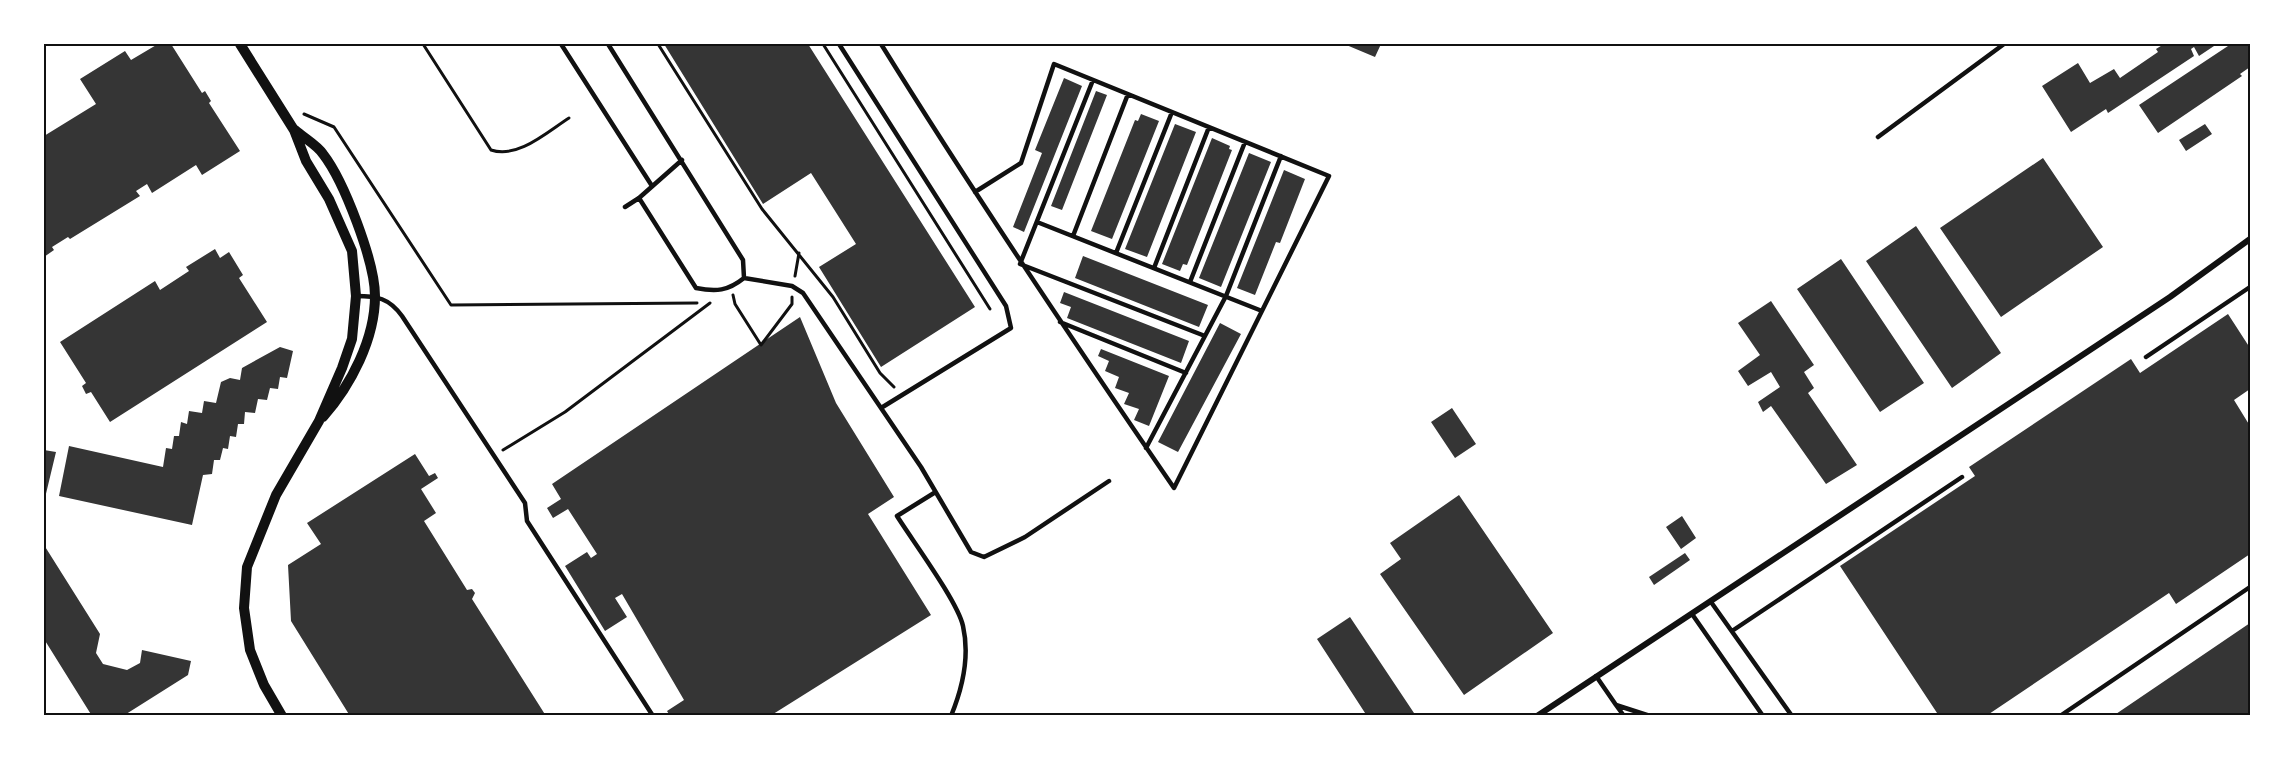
<svg xmlns="http://www.w3.org/2000/svg" width="2294" height="759" font-family="Cabin,sans-serif">
<style>
.building{fill:#353535}
.lines{fill:none;stroke-linecap:round;stroke-linejoin:round}
.path{stroke:#111;stroke-width:3}
.service{stroke:#111;stroke-width:4.5}
.minor{stroke:#111;stroke-width:6}
.tertiary{stroke:#111;stroke-width:10}
.neatline{fill:none;stroke:#111;stroke-width:2}
</style>
<rect width="100%" height="100%" fill="#fff"/>
<path class="building" d="M158,44H171L202,93L205,91L211,101L209,103L240,151L202,175L196,165L152,193L147,184L136,191L140,196L70,239L68,237L52,247L54,250L44,257V136L96,104L80,79L125,51L131,60Z
M664,44H808L975,307L881,367L819,267L856,244L811,173L763,204Z
M1344,44H1381L1375,57Z
M2164,44H2217L2199,56L2194,47L2191,49L2194,56L2108,113L2106,109L2071,132L2042,86L2078,63L2090,83L2114,69L2120,78L2158,52L2156,49Z
M2231,44H2250V67L2240,74L2242,76L2158,133L2139,105Z
M1064,78L1082,86L1024,232L1013,227L1042,153L1035,150Z
M1096,91L1107,95L1062,210L1051,206Z
M1141,114L1159,121L1112,239L1091,231L1135,120L1138,121Z
M1175,124L1196,132L1147,257L1125,249Z
M2205,124L2212,134L2186,151L2179,140Z
M1212,138L1230,146L1229,149L1232,150L1187,265L1183,264L1180,271L1162,264Z
M1249,153L1271,162L1221,287L1199,278Z
M2043,158L2103,247L2001,317L1940,228Z
M1284,170L1305,179L1280,243L1276,242L1255,295L1237,288Z
M1916,226L2001,353L1952,388L1866,261Z
M215,249L220,258L229,252L243,275L239,278L267,322L110,422L91,392L86,394L82,386L86,383L60,342L155,281L160,290L189,271L186,267Z
M1083,256L1208,305L1199,327L1075,278Z
M1841,259L1924,383L1880,412L1797,289Z
M1064,292L1189,341L1181,363L1067,318L1071,307L1060,303Z
M1771,301L1814,365L1804,372L1814,388L1808,393L1857,465L1826,484L1771,406L1763,412L1758,402L1780,387L1771,372L1748,386L1738,371L1760,355L1738,323Z
M2228,314L2250,348V389L2234,400L2250,426V554L2176,604L2169,593L1986,716H1939L1840,566L1975,476L1969,467L2131,359L2140,373Z
M800,317L836,403L894,497L868,514L931,615L770,716H670L667,711L684,700L622,594L615,598L627,617L605,631L565,566L587,552L591,558L597,554L568,509L553,518L547,508L561,499L552,484Z
M1220,323L1241,334L1178,452L1158,442Z
M280,347L293,351L287,378L280,377L278,389L270,388L267,400L258,399L255,413L245,412L244,424H238L236,437L230,436L228,449L223,448L220,460H214L212,474L203,475L192,525L59,496L69,446L163,467L166,448L172,449L174,436H179L181,422L187,424L189,411L202,413L204,401L216,403L221,382L230,378L240,380L242,368Z
M1101,349L1169,376L1149,426L1134,420L1139,409L1124,404L1129,393L1115,388L1119,377L1105,371L1109,361L1098,356Z
M1452,408L1476,444L1455,458L1431,422Z
M44,450L56,452L44,502Z
M415,454L429,476L435,473L438,478L421,489L436,513L424,521L467,590L472,589L475,593L472,599L546,716H350L291,621L288,565L321,544L307,523Z
M1459,495L1553,633L1464,695L1380,574L1401,559L1390,543Z
M1682,516L1696,538L1681,549L1666,527Z
M44,545L100,634L96,653L103,664L127,670L140,663L142,650L191,661L188,675L123,716H92L44,639Z
M1685,553L1690,560L1654,585L1649,577Z
M1350,617L1416,716H1367L1317,639Z
M2250,623V716H2113Z"/>
<g class="lines">
<path class="path" d="M423,44L491,150C518,159 547,132 569,118
M658,44L762,209L833,297L880,373L894,387
M823,44L990,309
M304,114L334,127L451,305L697,303
M795,276L799,253
M733,295L735,304L761,345L792,304V297
M503,450L565,412L710,303"/>
<path class="service" d="M561,44L652,186
M608,44L743,260L744,278C728,291 716,292 696,288L639,198
M839,44L1006,306L1011,328L881,408
M881,44C974,194 1073,341 1174,488L1329,176L1054,64L1021,163L975,192
M1093,80L1020,264L1205,336
M1878,137L2004,44
M625,207L639,198L682,160
M1037,222L1262,311
M1073,236L1128,94
M1116,253L1172,112
M1154,268L1209,127
M744,278L792,286L803,293L921,467L971,552L984,557L1025,537L1109,481
M1190,282L1245,142
M356,296C377,296 389,298 402,316L525,503L527,521L653,716
M1060,322L1186,373
M2146,357L2250,287
M1146,448L1226,296L1281,156
M934,493L897,516C912,540 958,602 963,626C970,657 963,687 951,716
M1711,602L1792,716
M1692,614L1763,716
M1732,631L1962,477
M1596,676L1616,705L1650,716
M1616,705L1624,716
M2060,716L2250,587"/>
<path class="minor" d="M1537,716L2170,297L2250,239"/>
<path class="tertiary" d="M240,44L294,130L306,161L329,199L352,251L356,296L352,339L342,368L319,421L276,495L247,567L244,608L250,650L264,685L282,716
M295,130C304,138 317,145 323,154C344,181 375,262 375,296C375,339 351,385 323,417"/>
</g>
<rect width="2294" height="759" fill="none" stroke="#ffffff" stroke-width="90"/>
<rect x="45" y="45" width="2204" height="669" class="neatline"/>
</svg>
